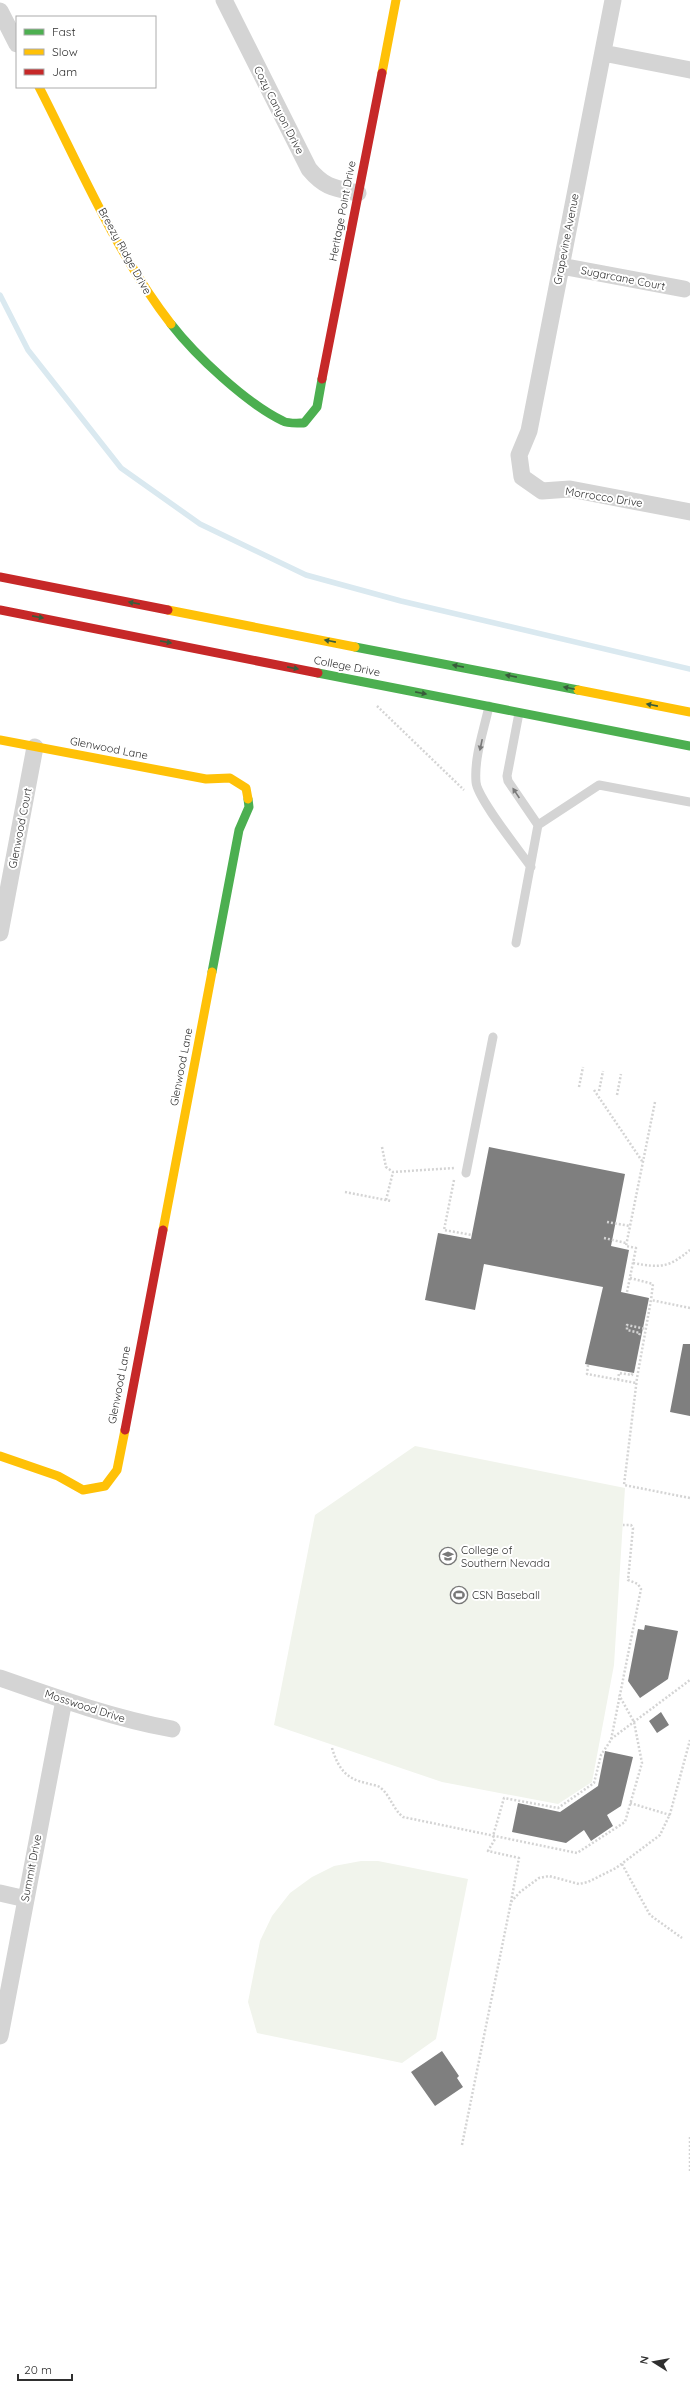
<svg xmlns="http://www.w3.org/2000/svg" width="690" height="2398" font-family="Quicksand,sans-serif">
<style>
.green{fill:#f1f4ec}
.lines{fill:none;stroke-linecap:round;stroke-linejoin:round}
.stream{stroke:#dae9f0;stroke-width:5.5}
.building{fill:#7f7f7f}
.path{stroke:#d4d4d4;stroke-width:2.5;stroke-dasharray:2 2;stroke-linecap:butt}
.lane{stroke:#d4d4d4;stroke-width:9}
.street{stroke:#d4d4d4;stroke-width:17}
.fast{stroke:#4caf50;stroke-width:9}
.slow{stroke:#ffc107;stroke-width:9}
.jam{stroke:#c62828;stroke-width:9}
.oneway{fill:#395c3b}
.oneway2{fill:#797979}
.labels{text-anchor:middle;stroke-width:4;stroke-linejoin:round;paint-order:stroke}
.street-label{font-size:11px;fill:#2f2f2f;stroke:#fff}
.poi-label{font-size:11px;fill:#2f2f2f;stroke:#fff;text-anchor:start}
</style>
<rect width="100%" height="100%" fill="#fff"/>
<path class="green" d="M415,1446L625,1488L614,1665L592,1782L558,1804L442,1782L274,1725L315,1515Z
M361,1861H378L468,1879L436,2039L402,2063L257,2033L248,2002L260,1941L272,1916L290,1893L312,1877L334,1866Z"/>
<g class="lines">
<path class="stream" d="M0,295L28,350L121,468L200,524L306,575L401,601L690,669"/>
</g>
<path class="building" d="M489,1147L625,1174L611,1246L629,1250L621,1292L649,1298L634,1373L585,1364L603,1287L484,1264L475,1310L425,1300L438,1233L471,1239Z
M683,1344H690V1416L670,1412Z
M645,1625L678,1631L668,1679L640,1698L628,1681L638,1629L644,1630Z
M661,1712L669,1725L657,1733L649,1721Z
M605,1751L633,1757L621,1806L607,1815L613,1826L591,1841L584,1830L566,1843L512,1832L518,1803L560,1812L598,1786Z
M442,2051L459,2076L457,2078L463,2087L435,2106L411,2072Z"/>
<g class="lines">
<path class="path" d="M377,706L464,790
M579,1087L583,1067
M594,1090L642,1161
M599,1091L603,1071
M617,1095L621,1074
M382,1147L386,1167L393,1172L454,1168
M454,1180L444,1230L472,1235
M345,1192L391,1201
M386,1200L393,1172
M607,1222L630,1226
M604,1238L626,1243
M633,1263C661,1268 668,1268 690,1250
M630,1278L653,1284L651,1300
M627,1292L636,1248L626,1246L655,1102
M690,1308L651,1300L637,1378L624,1485L690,1498
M639,1335L640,1333L627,1330V1325L646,1329
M588,1365L587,1374L636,1383
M618,1380L619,1373L632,1375V1373
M611,1739L690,1680
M332,1748C338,1768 346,1779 366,1783C371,1785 378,1785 381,1788C391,1797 393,1809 403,1817L577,1853L625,1822L642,1763L634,1722L619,1695
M630,1803L670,1815
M622,1864L650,1915L682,1938
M511,1902L519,1858L488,1851L495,1839L493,1836L504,1798L558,1808L594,1783L601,1755L611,1740L641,1589L638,1584L628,1580L633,1528L631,1525H623
M690,2137V2173
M462,2145L511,1902L520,1892L539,1878L549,1876L579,1884L588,1882L616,1868L660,1835L670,1814L690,1740"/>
<path class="lane" d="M489,706C484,730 474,757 476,782C477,798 519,850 531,867
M538,825L599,785L690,802
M516,943L538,825L508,781L507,776L519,713
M466,1173L493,1037"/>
<path class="street" d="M224,0L309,169C325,188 334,188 358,193
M613,0L529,431L519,455L522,477L542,491L570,489L690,512
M0,11L17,44
M603,53L690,70
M561,266L684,289
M0,933L35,747
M0,1678C57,1698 113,1718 172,1729
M0,1893L26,1899
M0,2036L64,1700"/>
<path class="fast" d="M171,324C196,356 246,403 283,421C288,424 298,423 304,423L317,407L322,379
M355,647L578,690
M318,673L690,746
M212,972L239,830L249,807L248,799"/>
<path class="slow" d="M382,73L396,0
M39,87C80,167 116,253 171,324
M168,610L355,647
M578,690L690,712
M0,740L206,779L230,778L246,788L248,799
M163,1230L212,972
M0,1456L58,1476L83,1490L105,1486L117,1470L125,1430"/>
<path class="jam" d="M322,379L382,73
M0,577L168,610
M0,610L318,673
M125,1430L163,1230"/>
</g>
<defs><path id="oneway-solid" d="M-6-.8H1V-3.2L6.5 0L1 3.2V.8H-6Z"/></defs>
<g class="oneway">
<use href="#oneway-solid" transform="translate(134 603) rotate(-169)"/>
<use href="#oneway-solid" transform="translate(38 617) rotate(11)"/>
<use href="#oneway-solid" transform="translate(330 641) rotate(-169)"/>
<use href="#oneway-solid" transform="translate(166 642) rotate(11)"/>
<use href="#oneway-solid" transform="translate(458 666) rotate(-169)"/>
<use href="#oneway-solid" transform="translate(293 668) rotate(11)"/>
<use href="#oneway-solid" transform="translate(511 676) rotate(-169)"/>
<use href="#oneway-solid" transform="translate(569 688) rotate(-168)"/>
<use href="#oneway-solid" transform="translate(421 693) rotate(11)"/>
<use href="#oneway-solid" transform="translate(652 705) rotate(-169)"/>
</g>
<g class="oneway2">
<use href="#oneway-solid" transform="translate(481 745) rotate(102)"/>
<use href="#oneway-solid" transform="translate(516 793) rotate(-124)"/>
</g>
<defs>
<symbol id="university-ring" viewBox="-11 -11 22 22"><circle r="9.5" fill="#fff" stroke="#787878" stroke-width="1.5"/><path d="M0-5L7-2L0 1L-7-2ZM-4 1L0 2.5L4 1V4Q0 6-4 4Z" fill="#787878"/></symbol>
<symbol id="stadium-ring" viewBox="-11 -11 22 22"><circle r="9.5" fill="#fff" stroke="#787878" stroke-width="1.5"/><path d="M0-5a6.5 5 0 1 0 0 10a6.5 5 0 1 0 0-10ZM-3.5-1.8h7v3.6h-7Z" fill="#787878"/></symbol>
</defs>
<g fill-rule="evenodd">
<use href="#university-ring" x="438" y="1546" width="20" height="20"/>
<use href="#stadium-ring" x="449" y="1585" width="20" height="20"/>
</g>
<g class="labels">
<g class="street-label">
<text transform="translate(279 110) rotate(63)" y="4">Cozy Canyon Drive</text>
<text transform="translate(342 211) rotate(-79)" y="4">Heritage Point Drive</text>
<text transform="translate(566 239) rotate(-79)" y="4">Grapevine Avenue</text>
<text transform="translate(125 251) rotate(61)" y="4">Breezy Ridge Drive</text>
<text transform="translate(623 278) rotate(11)" y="4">Sugarcane Court</text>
<text transform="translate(604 497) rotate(9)" y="4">Morrocco Drive</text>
<text transform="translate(347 666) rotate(11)" y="4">College Drive</text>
<text transform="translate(109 748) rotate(11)" y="4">Glenwood Lane</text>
<text transform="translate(20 828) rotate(-79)" y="4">Glenwood Court</text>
<text transform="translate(181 1067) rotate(-79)" y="4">Glenwood Lane</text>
<text transform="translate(119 1385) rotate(-79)" y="4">Glenwood Lane</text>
<text transform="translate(85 1706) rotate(18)" y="4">Mosswood Drive</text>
<text transform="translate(31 1868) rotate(-79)" y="4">Summit Drive</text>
</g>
<g class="poi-label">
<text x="461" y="1554">College of<tspan x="461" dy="13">Southern Nevada</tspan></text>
<text x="472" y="1599">CSN Baseball</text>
</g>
</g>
<rect x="16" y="16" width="140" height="72" fill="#ffffff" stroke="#acacac"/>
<rect x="24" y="29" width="20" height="6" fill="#4caf50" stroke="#acacac"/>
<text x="52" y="36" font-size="12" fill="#2f2f2f">Fast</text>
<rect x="24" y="49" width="20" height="6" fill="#ffc107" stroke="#acacac"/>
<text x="52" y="56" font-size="12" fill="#2f2f2f">Slow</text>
<rect x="24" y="69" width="20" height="6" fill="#c62828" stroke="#acacac"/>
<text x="52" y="76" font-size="12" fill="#2f2f2f">Jam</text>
<g transform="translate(654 2362) rotate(281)" stroke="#ffffff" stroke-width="3" paint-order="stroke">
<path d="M0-3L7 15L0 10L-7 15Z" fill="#2f2f2f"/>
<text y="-6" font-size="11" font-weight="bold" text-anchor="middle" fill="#2f2f2f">N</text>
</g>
<path d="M18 2374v6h54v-6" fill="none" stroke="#2f2f2f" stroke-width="2"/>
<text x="24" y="2374" font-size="12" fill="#2f2f2f" stroke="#ffffff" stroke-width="3" paint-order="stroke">20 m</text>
</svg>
